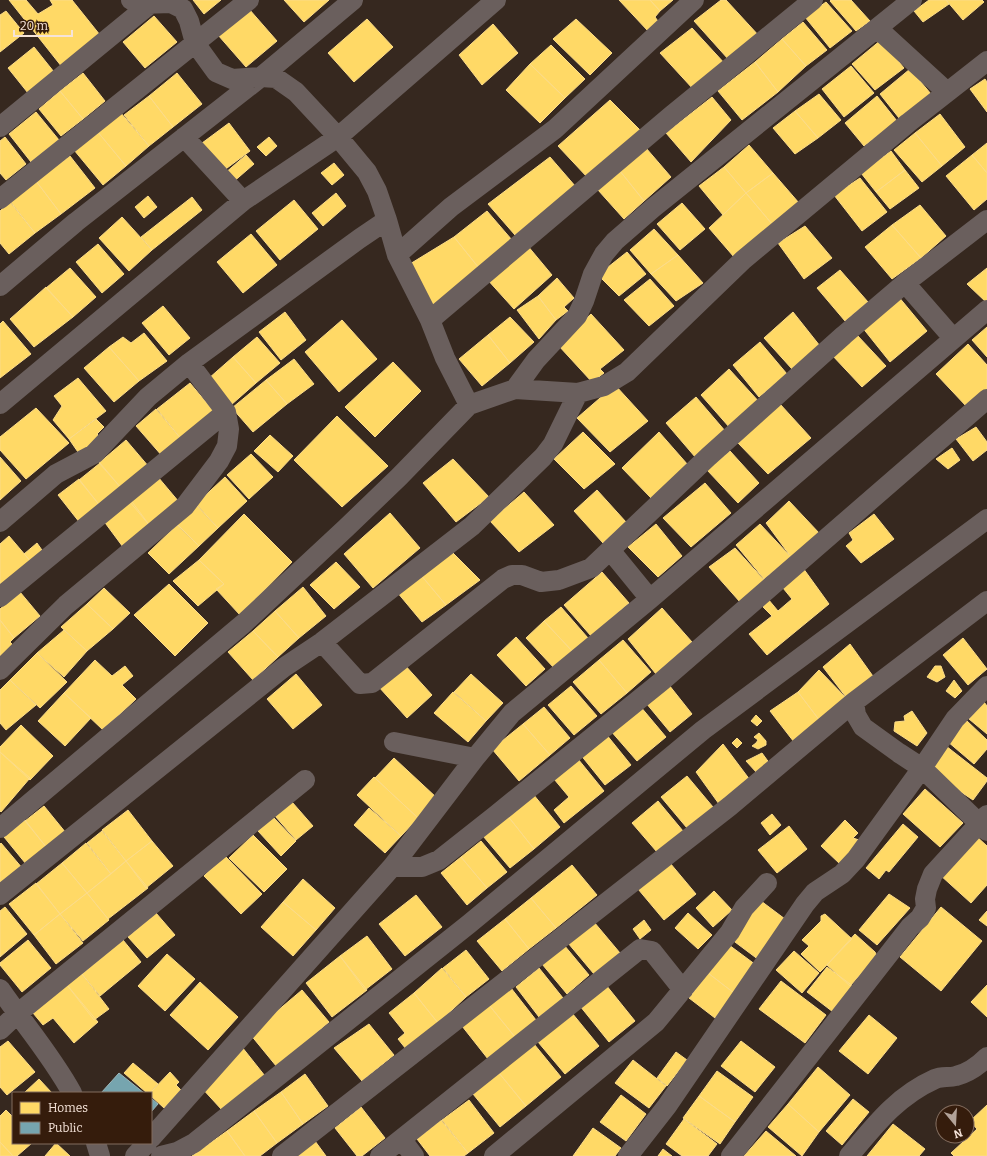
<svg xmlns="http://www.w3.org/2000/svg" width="987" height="1156" font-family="Bitter,serif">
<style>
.homes{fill:#ffd966;stroke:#fcdc88}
.public{fill:#76a5af;stroke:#9cb8bc}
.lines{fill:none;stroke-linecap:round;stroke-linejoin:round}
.minor{stroke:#6a5f5d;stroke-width:20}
</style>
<rect width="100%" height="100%" fill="#36281f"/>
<path class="homes" d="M9,0H26L38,14L53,5L50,0H72L100,35L62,67Z
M193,0H221L204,14Z
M284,0H329L304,22Z
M619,0H650L660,11L655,17L660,24L648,31Z
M650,0H673L660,11Z
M721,0H726L760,37L729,60L694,21Z
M831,0H851L870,21L856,31L830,1Z
M929,0H946L949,4L923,22L914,11Z
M946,0H982L984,2L963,20Z
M826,2L852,31L830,48L805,17Z
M249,9L277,41L246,67L218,35Z
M6,11L24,33L0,52V15Z
M154,16L177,42L145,68L123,42Z
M367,19L393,47L354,82L328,53Z
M576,19L612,53L590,75L553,39Z
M803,22L827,50L806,66L782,39Z
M493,24L518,53L482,85L459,55Z
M692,28L726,65L694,90L660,53Z
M782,39L806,66L778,92L755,62Z
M881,40L904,68L875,90L852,64Z
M551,45L585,79L565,98L530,64Z
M34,47L54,72L28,93L8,68Z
M755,62L778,92L742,120L718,91Z
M530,64L565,98L540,123L506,90Z
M851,66L874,93L844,117L822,89Z
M910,69L931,94L899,118L880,94Z
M83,73L105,101L83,119L60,91Z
M177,73L202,104L173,127L149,96Z
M985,79L987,82V112L970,89Z
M60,91L83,119L61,136L39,109Z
M819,94L841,120L818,138L795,111Z
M149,96L173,127L149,146L124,115Z
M877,96L897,121L864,146L845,123Z
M712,97L731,120L691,162L666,133Z
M610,100L643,133L588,178L558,146Z
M795,111L818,138L795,154L773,128Z
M36,112L59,140L31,162L9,134Z
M120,112L149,146L126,166L97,131Z
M940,114L965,147L942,166L915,133Z
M229,123L250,151L219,174L198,146Z
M97,131L126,166L103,185L74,150Z
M915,133L942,166L922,182L894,150Z
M5,137L26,164L6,180L0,173V141Z
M269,137L277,146L266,156L257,147Z
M987,143V173L972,155Z
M749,145L773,173L746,193L724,167Z
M646,148L671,177L644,201L620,171Z
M891,151L905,170L876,192L861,173Z
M246,155L254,164L232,183L224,174Z
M972,155L987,173V199L974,210L946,176Z
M70,156L95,188L61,214L36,181Z
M550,157L576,187L515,235L488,204Z
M334,163L344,175L332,185L321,173Z
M724,167L746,193L723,215L699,186Z
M905,170L919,188L890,209L876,192Z
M620,171L644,201L624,219L598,190Z
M773,173L799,203L772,224L746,193Z
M860,178L887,212L862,231L834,195Z
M36,181L61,214L35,233L10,201Z
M336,193L346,206L323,226L312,213Z
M746,193L772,224L734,257L709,228Z
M148,196L157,207L144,218L135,207Z
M192,197L202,210L152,250L141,237Z
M294,200L318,229L280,260L256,231Z
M10,202L35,233L9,254L0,243V211Z
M682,203L705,229L680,250L657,224Z
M920,205L946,236L921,258L892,225Z
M487,211L512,240L479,268L454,237Z
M122,217L152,250L129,271L99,238Z
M892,225L921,258L892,279L865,247Z
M805,226L832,258L804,279L778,243Z
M654,229L678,255L651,274L630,250Z
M251,234L277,265L243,293L217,262Z
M454,237L479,268L433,305L405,267Z
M98,244L124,274L102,293L76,262Z
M527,245L552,275L514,309L486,278Z
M627,252L646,274L619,296L598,275Z
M678,255L703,283L676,301L651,274Z
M70,268L96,297L73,317L46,288Z
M987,268V303L967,284Z
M840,270L868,302L845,321L817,288Z
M557,278L574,298L564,307L568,311L556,320L538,296Z
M650,279L674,306L649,326L624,300Z
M46,287L73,317L34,347L10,319Z
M538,296L556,320L539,339L517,310Z
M898,296L927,331L890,362L862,327Z
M163,306L190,338L169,355L142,323Z
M285,312L306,340L281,360L259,332Z
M793,312L820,346L792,369L764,338Z
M591,314L624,350L600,369L604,373L592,382L558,345Z
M510,317L534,342L510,363L488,335Z
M342,320L377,359L339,392L305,352Z
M3,321L31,354L0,378V324Z
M987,327V357L972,340Z
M144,333L167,361L139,381L109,347L123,337L131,343Z
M488,335L510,363L482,386L459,359Z
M857,335L886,366L862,387L831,354Z
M257,337L280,363L256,383L233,357Z
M760,342L787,374L759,397L733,365Z
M968,344L987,365V389L967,407L936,374Z
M109,347L139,381L114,402L84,368Z
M233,357L256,383L231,405L208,379Z
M294,359L314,384L287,404L266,380Z
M393,362L421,391L375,437L345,407Z
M729,369L761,404L730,428L701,395Z
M78,378L106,411L69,439L53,420L62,406L54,396Z
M266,380L287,404L253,432L232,408Z
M190,383L216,414L182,440L157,409Z
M615,385L648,421L610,452L577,418Z
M696,397L726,432L696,458L666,423Z
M780,404L811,438L768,474L738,443Z
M36,408L69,443L26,479L0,450V437Z
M156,409L182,440L163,457L136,426Z
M337,416L388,466L342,507L294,460Z
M96,419L104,427L97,434L103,440L80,455L69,439Z
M976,427L987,442V450L973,461L956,439Z
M583,432L615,464L584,489L554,459Z
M659,432L688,465L651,498L622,468Z
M270,435L293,456L278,472L254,451Z
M126,440L149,467L122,489L99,463Z
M952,448L960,460L948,469L936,459Z
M730,451L759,483L738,503L707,470Z
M251,454L273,477L249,499L227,475Z
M0,457L21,481L0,500Z
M453,459L489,497L456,522L423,483Z
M100,463L122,489L101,507L79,480Z
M158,477L179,502L150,526L129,501Z
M225,477L247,501L218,528L196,504Z
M79,479L101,507L80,523L58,495Z
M705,483L731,513L691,547L663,518Z
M597,490L626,522L603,543L574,511Z
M524,492L554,525L519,552L490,521Z
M130,499L150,526L123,547L103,520Z
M789,501L820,534L791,557L766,523Z
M197,506L218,528L199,546L177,524Z
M390,513L420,548L373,588L344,554Z
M244,514L292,562L240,615L216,589L224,584L199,560Z
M874,514L894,539L861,563L846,546L853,540L849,533Z
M656,524L682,556L658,577L628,547Z
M760,524L791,557L764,579L736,545Z
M177,525L199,546L169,574L148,553Z
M9,536L32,563L0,588V544Z
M37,543L44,553L32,563L24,554Z
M735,548L765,581L740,602L709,567Z
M450,550L480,580L446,605L420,574Z
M199,560L224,584L198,606L173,581Z
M336,562L360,587L334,609L310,585Z
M803,568L829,604L767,655L749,634L772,616L763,607L768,599L778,611L792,599L783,588Z
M602,572L629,603L591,636L564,605Z
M420,574L446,605L422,622L397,592Z
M169,584L208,623L175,656L134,615Z
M303,587L326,616L299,638L275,611Z
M104,588L130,613L113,629L87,604Z
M20,592L40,616L14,638L0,620V609Z
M87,604L113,629L87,651L61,627Z
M561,607L588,638L573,652L544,621Z
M662,608L692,642L656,674L628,639Z
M275,611L299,638L278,657L253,631Z
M0,620L14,638L10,642L13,645L0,657Z
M544,621L573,652L555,669L526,638Z
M64,630L87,651L64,677L37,653Z
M253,631L278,657L253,680L228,652Z
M516,637L545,669L526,686L497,655Z
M963,638L987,669L968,685L943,655Z
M623,640L651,672L627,693L599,660Z
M850,644L875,679L849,701L823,667Z
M37,653L67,682L40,708L10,680Z
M95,660L112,676L125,666L133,676L122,685L136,699L103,730L64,693Z
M599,660L627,693L601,714L573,682Z
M403,663L432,695L407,718L378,686Z
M935,666H941L945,677L937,682L927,677Z
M819,670L849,701L820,721L798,692Z
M296,674L322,705L293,729L267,699Z
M471,674L503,703L486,721L454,692Z
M10,680L36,705L6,730L0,723V690Z
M954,680L962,691L955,698L946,691Z
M669,685L692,714L670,732L646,703Z
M571,686L597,716L574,735L548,705Z
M453,692L486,721L468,742L434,713Z
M798,692L820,721L794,742L770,711Z
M64,693L91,718L65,746L38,721Z
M984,702L987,706V734L969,719Z
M640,706L666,737L637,761L610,730Z
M544,707L570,738L550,755L523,724Z
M912,711L927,733L917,746L894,731L895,722L905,721L904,716Z
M756,715L762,721L757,726L751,721Z
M966,720L987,740V749L974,764L947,741Z
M523,724L550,755L519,781L492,749Z
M21,725L53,756L30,780L0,752V747Z
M759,733L766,741V745L758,749L752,746L756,743L758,740L754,737Z
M606,734L631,765L605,785L580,754Z
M737,738L742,743L737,748L732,743Z
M723,744L750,780L719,804L696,772Z
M946,746L987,778V781L973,800L928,770Z
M0,752L30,778L1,812L0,811Z
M762,753L770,764L757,773L746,761Z
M394,758L437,798L418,818L375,778Z
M578,759L604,791L564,823L554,810L569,797L554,779Z
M687,776L713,807L687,828L661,797Z
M374,777L418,818L401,836L357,795Z
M925,789L963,823L940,847L903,814Z
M533,794L560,827L534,849L507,815Z
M658,801L683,831L657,852L632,823Z
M292,802L313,826L296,840L275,816Z
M44,806L66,833L47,848L25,821Z
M369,808L401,836L385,853L354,825Z
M128,810L152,841L126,861L102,830Z
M772,814L781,825L770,835L761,823Z
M507,815L534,849L510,868L483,836Z
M273,817L296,841L281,856L258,831Z
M25,820L47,848L26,864L4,837Z
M845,820L858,833L853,838L862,841L840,864L821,846Z
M903,824L918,837L889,872L886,870L879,879L866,868Z
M789,826L807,849L777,873L758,850Z
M102,831L126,861L111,874L87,843Z
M253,835L287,869L264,892L229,858Z
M975,835L987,846V885L971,903L939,874Z
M152,841L173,866L146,888L126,861Z
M481,841L507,872L487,888L461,857Z
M1,843L23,869L0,888V844Z
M86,843L111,874L87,893L62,863Z
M225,856L262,894L241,914L204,876Z
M461,857L487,888L467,905L441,873Z
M126,861L148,888L108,919L87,893Z
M62,863L87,893L60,914L36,884Z
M670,863L696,894L664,920L638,889Z
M572,865L597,895L556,928L531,898Z
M303,879L335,908L316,930L283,902Z
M36,883L60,914L34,935L9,904Z
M714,891L732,910L713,927L696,908Z
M87,893L109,920L83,941L60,914Z
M889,894L910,908L877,945L859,930Z
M416,895L442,927L405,956L379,924Z
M531,898L556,928L529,949L505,919Z
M761,901L789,922L759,960L731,939Z
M283,902L316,930L293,956L261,927Z
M5,907L27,934L0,957V911Z
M941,907L982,941L941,991L900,957Z
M987,911V926L979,920Z
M156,913L175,935L147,958L128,937Z
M688,913L712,935L698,949L675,928Z
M60,914L83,943L56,964L34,935Z
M825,914L852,939L820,972L801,954L809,946L802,940L821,921V916Z
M505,919L529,949L502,971L477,941Z
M644,920L651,930L640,939L633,929Z
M594,922L620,953L594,974L568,943Z
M855,934L875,952L877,956L850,986L827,965Z
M367,936L392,969L365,990L340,956Z
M28,940L51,968L22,992L0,965V963Z
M123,940L141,962L100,996L82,974Z
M564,945L589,975L567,994L542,964Z
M729,945L756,965L734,993L708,973Z
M466,950L489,979L466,997L443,968Z
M794,951L819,973L802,993L776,970Z
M167,954L195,979L165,1011L138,986Z
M340,956L367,990L332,1017L306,983Z
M827,967L857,989L837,1015L807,992Z
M442,968L466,997L438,1023L414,993Z
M539,968L563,998L539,1017L516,987Z
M708,973L734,993L715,1018L689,998Z
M82,974L109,1009L94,1020L67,985Z
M781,981L826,1015L805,1043L759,1009Z
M200,982L238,1017L208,1050L170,1015Z
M67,985L98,1022L74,1043L53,1018L43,1025L33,1013Z
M606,985L635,1021L609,1042L580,1006Z
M987,985V1017L971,1002Z
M511,988L536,1020L515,1037L489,1005Z
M302,990L329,1022L277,1067L250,1034Z
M414,993L438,1023L406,1049L398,1039L405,1033L389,1013Z
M489,1005L515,1037L488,1059L462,1026Z
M572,1013L599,1046L565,1074L538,1042Z
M869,1015L897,1038L868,1074L839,1051Z
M369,1024L394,1055L362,1081L334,1048Z
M8,1041L35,1072L7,1095L0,1087V1047Z
M741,1041L775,1067L755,1092L721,1066Z
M534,1044L561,1077L526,1106L499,1073Z
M242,1047L265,1076L222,1110L200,1086Z
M676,1052L687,1060L667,1086L657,1078Z
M633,1060L666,1086L649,1108L615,1083Z
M133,1063L158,1084L150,1093H147L124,1073Z
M818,1067L850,1095L819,1132L788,1104Z
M717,1071L753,1097L735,1122L699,1096Z
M170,1072L179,1082L176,1085L181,1090L164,1108L151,1096L150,1093Z
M499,1073L526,1106L500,1127L473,1094Z
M305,1074L328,1106L303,1124L281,1092Z
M39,1079L52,1093H24Z
M281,1092L303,1124L277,1143L254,1111Z
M621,1095L646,1114L626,1141L600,1122Z
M699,1096L735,1122L720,1144L683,1118Z
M853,1099L869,1112L842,1145L826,1131Z
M469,1100L494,1133L468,1153L442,1120Z
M788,1104L819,1132L802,1156L768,1127Z
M987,1105V1156H954L951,1153L977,1129L970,1121Z
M361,1107L385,1138L362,1156H357L335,1128Z
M6,1110L13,1117V1143H32L17,1156H13L0,1142V1116Z
M254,1111L277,1143L260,1156H245L227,1131Z
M684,1119L717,1144L708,1156H682L666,1144Z
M441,1120L468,1153L464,1156H430L417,1139Z
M893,1124L925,1149L919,1156H867Z
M593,1128L621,1148L615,1156H573Z
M227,1131L245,1156H192Z
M766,1131L796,1156H744Z
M315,1141L326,1156H295Z
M0,1142L13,1156H0Z
M56,1143L70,1156H45Z
M663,1149L672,1156H658Z"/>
<path class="public" d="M119,1073L144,1093H101Z
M151,1098L158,1104L151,1112Z"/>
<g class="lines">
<path class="minor" d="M877,28L947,92
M0,127L150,4
M184,137L243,201
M0,199L249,0
M387,220L397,255L430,320L445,358L469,405
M397,255L451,207L555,129L694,0
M905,283L953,338
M0,286L76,222L261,77L353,0
M430,320L671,116L813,0
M515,389L536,360L577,316L584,301L593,274L604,254L615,241L653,208L912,0
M0,404L243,201L338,137L496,0
M0,522L56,474L94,454L148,397L189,363L359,239L387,220L377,191L367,172L338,137L296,92L276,78L261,77L232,79L216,72L195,43L189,21L183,9L171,3L141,4L131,0
M610,550L650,599
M0,597L226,412
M322,642L360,684L372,683L503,579L512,575H522L541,582L559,580L591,568L708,457L844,335L905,283L987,220
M0,670L66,605L185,506L219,461L227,446L229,429L226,412L189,363
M987,686L955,719L922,768L987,831
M394,742L475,758
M0,828L243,624L346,528L399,477L469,405L515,389L578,393L604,386L627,372L743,260L908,123L987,61
M392,867H422L439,860L496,815L662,681L987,399
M0,895L283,668L322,642L472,526L543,457L553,444L578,393
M0,989C24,1024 52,1056 72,1093
M0,1030L17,1014L305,780
M151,1138L392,867L475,758L512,713L650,599L987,310
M402,1140L414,1156
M96,1143L100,1156
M135,1156L147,1143
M161,1156L177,1152L194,1143L469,924L703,730L987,519
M282,1156L730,806L854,702L987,601
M380,1156L640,949L652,951L683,990
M494,1156L656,1022L730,932L744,908L767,883
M628,1156L667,1106L805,904L815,892L842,874L856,859L922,768L899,753L863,727L856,715L854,702
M731,1156L910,927L920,918L926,908L925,899L927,889L933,874L987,815
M849,1156C875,1125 897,1096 935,1079C942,1076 949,1078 956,1076C968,1073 978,1066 987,1057"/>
</g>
<rect x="12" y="1092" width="140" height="52" fill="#351c0c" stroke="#826c5e"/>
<rect x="20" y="1102" width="20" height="12" fill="#ffd966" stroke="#826c5e"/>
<text x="48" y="1112" font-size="12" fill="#f5e3d9">Homes</text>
<rect x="20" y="1122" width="20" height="12" fill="#76a5af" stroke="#826c5e"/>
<text x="48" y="1132" font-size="12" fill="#f5e3d9">Public</text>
<g transform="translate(955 1124) rotate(162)"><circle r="19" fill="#351c0c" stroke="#826c5e"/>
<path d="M0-3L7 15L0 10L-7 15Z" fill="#b2a298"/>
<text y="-6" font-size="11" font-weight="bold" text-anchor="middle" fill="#f5e3d9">N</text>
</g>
<path d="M14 30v6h58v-6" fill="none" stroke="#f5e3d9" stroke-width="2"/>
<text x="20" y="30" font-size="12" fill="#f5e3d9" stroke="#351c0c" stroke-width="3" paint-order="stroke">20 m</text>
</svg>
